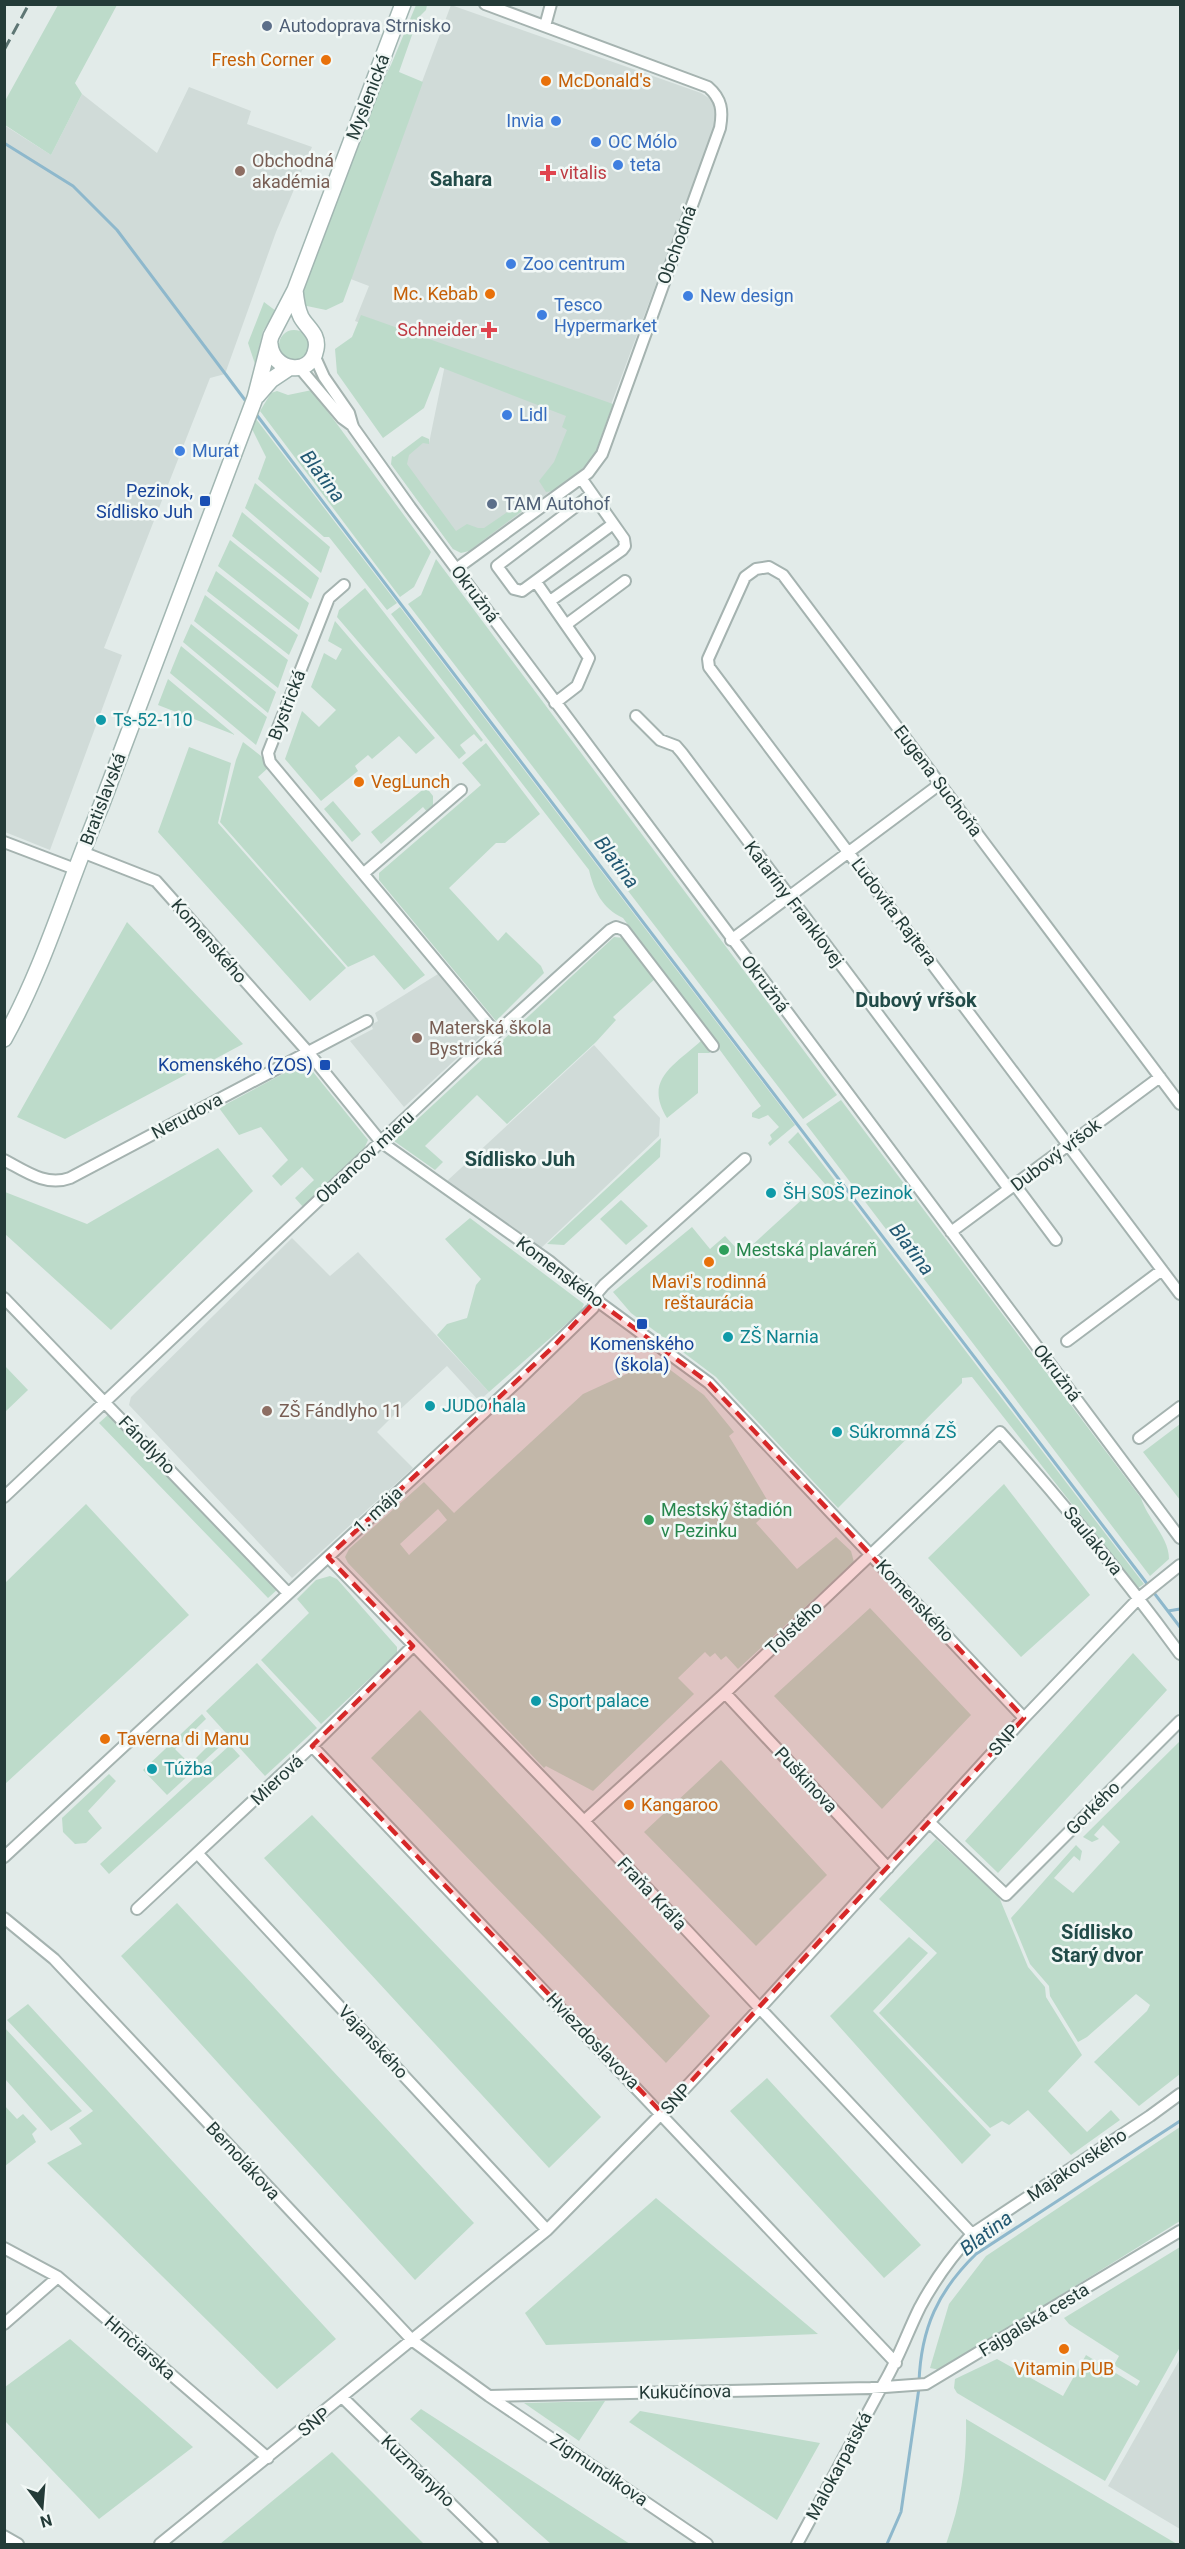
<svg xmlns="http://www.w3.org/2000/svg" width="1185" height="2549" font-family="Roboto,sans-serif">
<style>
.built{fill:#d0dbd8}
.green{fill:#bddbca;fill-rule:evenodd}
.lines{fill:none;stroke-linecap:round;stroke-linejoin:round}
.stream{stroke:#8eb8cc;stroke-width:3}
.minor-casing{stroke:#a5b3b0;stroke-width:14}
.secondary-casing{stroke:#a2b6b2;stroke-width:18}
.minor{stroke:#fff;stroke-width:10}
.secondary{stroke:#fff;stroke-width:15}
.rail{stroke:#5e7674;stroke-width:3;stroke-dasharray:12 6;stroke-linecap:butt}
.marked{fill:#d62828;fill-opacity:0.2;stroke:#d62828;stroke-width:4.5;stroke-dasharray:12 8;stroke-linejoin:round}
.service-dot{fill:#5c6f8a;stroke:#f2f8f6;stroke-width:2}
.food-dot{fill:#e8710a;stroke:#f2f8f6;stroke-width:2}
.shop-dot{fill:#3f7fe0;stroke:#f2f8f6;stroke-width:2}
.education-dot{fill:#8d6e63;stroke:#f2f8f6;stroke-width:2}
.health-dot{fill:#e0444e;stroke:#f2f8f6;stroke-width:2}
.transit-dot{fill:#1a4fb4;stroke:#f2f8f6;stroke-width:2}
.culture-dot{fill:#0f9aa8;stroke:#f2f8f6;stroke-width:2}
.leisure-dot{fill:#2e9e5b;stroke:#f2f8f6;stroke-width:2}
.labels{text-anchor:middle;stroke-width:5;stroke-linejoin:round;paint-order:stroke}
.service-label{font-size:18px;fill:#4e5e75;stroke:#f2f8f6;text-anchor:start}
.food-label{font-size:18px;fill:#c56008;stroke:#f2f8f6;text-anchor:start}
.street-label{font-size:18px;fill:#243b38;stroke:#f2f8f6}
.shop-label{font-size:18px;fill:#366cbe;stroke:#f2f8f6;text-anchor:start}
.education-label{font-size:18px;fill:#785e54;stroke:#f2f8f6;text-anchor:start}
.health-label{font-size:18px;fill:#be3a42;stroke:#f2f8f6;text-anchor:start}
.transit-label{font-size:18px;fill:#164399;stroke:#f2f8f6;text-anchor:end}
.culture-label{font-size:18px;fill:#0d838f;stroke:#f2f8f6;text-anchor:start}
.leisure-label{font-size:18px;fill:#27864d;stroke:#f2f8f6;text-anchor:start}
.neighbourhood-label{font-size:20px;font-weight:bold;fill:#214b48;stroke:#f2f8f6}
.water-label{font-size:20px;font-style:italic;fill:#225872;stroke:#f2f8f6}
</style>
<rect width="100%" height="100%" fill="#e2ebe9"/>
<path class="built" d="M451,5L701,93L715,102L717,120L593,453L577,472L469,551L453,549L391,464L416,441L429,443L447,355L355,321L369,286L348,278Z
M189,87L251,111L247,124L312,147L276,232L225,374L210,378L104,648L122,655L50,850L5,832L4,125L51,155L82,94L157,153Z
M438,974L483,1028L481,1036L404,1107L350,1041L373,1029L371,1025L378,1021L375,1013Z
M594,1045L660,1118L659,1136L540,1249L447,1181Z
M292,1238L330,1276L358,1252L489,1392L479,1401L447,1366L393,1416L377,1432L413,1468L292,1578L129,1405L131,1397Z
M1180,2359V2529L1108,2486Z"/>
<path class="green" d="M58,5H117L75,83L82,94L51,155L5,125V101Z
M416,5H427L426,10L418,18L399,72L423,82L343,302L326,310L302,305L300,296L376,94L391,65Z
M264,302L276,311L263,331L255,364L248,343Z
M361,315L613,404L595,454L588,464L554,491L546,492L539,481L554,462L567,430L562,427L566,416L440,367L424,408L383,438L337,373L335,349L352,337Z
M279 345a15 15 0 1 1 30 0a15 15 0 1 1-30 0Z
M312,390L431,552L414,587L400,597L260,411L271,393L277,391L288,395Z
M256,419L397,603L387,610L329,537H324L258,479L266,457L252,429Z
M422,436L429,439V444L423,443L409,455L407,464L456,531L467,524L478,528H484L525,500L530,505L469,551L461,553L453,549L391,464L392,456L394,457Z
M255,483L330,547L321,573L245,508Z
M242,512L319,578L311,599L232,536Z
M230,540L309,603L299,630L218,566Z
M436,559L837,1095L803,1119L408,604L421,595Z
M216,571L298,635L289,655L207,591Z
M365,588L483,740L481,742L474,734L460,745L466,753L459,759L337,617L339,610Z
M205,595L288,660L278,688L194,621Z
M400,607L795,1125L770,1146L768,1143L772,1139L770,1135L779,1127L768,1115L759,1119L752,1117V1113L761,1106L623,918C602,908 594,891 589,870L391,614Z
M335,621L435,738L416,754L399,736L372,759L368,755L355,766L358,771L321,801L285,759L302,711L319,727L336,710L311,687L324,653L336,660L342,649L328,641Z
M191,624L276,692L268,713L183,642Z
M181,646L267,717L256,745L170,673Z
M168,679L235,735L158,705Z
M243,742L261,756L268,768L258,777L425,975L404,990L374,955L348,967L220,822L236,760Z
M486,743L540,814L505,843H496L449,888L498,941L506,932L541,966L544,973L496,1021L379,880V873L481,785L462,763Z
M189,747L231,763L218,823L346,968L310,1001L158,832Z
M426,787L433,796V807L428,813L423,807L381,844L371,832Z
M333,801L361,834L352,842L324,809Z
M127,922L243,1044L65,1139L17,1117Z
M614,937L624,938L656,978L613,1017L616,1020L596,1042L507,1124L477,1095L425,1146L443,1162L435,1170L394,1141Z
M702,1040L710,1053H698V1093L667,1118C643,1079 675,1065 702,1040Z
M305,1062L368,1140L364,1149L304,1208L295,1198L314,1180L302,1167L281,1186L272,1176L288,1160L261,1127L239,1135L219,1108Z
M841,1100L1141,1498C1148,1520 1169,1537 1169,1559L1150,1576L806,1124Z
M798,1132L1144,1584L1138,1588L972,1377L962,1378V1383L838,1508L716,1377L631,1313L613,1292L692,1227L710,1249L725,1236L738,1250L749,1248L819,1184L823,1188L825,1184L788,1142Z
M661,1138L660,1157L564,1245L547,1244Z
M218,1148L253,1191L111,1330L5,1234V1192L87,1224Z
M621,1200L648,1226L626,1245L600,1219Z
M470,1218L584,1304L581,1311L489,1392L437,1335L447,1324L467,1318L476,1285L481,1279L445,1239Z
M657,1360L704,1395L734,1432L729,1436L772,1508L756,1523L797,1569L836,1537L851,1551L854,1562L738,1669L726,1656L721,1660L715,1653L710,1657L705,1652L678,1678L694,1694L593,1791L546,1766L544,1768L348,1563L345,1557L349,1549L424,1482L454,1513L583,1394ZM438,1509L447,1520L409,1555L400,1544Z
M5,1366L28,1390L5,1412Z
M110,1413L278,1589L268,1598L99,1423Z
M1180,1424V1500L1143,1452Z
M1004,1484L1090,1595L1021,1657L928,1558Z
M86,1504L189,1615L5,1784V1583Z
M330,1576L337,1579L397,1647V1653L321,1724L261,1660L309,1613L297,1599L316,1580Z
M870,1608L971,1715L882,1809L774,1696Z
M1133,1653L1167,1690L998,1873L965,1841Z
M257,1663L317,1728L265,1776L206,1711Z
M420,1710L710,2016L666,2063L371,1758Z
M202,1714L206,1719L175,1749L190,1764L220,1734L227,1740L167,1795L143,1770Z
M1180,1741V2074L1139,2106L1094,2062L1147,2011L1150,2005L1136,1994L1087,2037L1078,2042L1050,1996L1049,1986L1030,1964L1011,1918L1076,1845L1082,1851L1080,1861L1074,1856L1054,1878L1073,1893L1120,1842L1103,1825L1094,1835L1099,1839L1092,1842L1083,1837Z
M230,1745L240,1756L109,1874L100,1864Z
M721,1760L827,1875L756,1946L644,1832Z
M109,1774L116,1781L88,1811L102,1828L86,1843L75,1844L63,1832L62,1818Z
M312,1815L601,2117L549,2168L264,1858Z
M936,1839L999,1897L1028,1967L1045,1987L1046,1997L1082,2055L1048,2091L1087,2132L1111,2110L1120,2120L1071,2155L1028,2110L1009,2125L1002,2121L990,2128L879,2013L937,1953L879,1899Z
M177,1903L474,2223L415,2280L121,1956Z
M909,1937L928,1953L873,2011L991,2135L962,2164L830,2016Z
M28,2004L336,2339L277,2389L47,2163L82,2144L69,2128L93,2111L7,2020Z
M4,2027L82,2111L51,2131L5,2079Z
M767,2078L921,2245L884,2278L730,2111Z
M4,2105L17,2119L23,2114L37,2129L32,2134L36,2142L5,2166Z
M1180,2127V2221L940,2370L930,2368L949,2304L986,2256Z
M656,2198L818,2334L546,2345L525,2313Z
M1180,2247V2347L1105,2481L957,2393L954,2388L955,2379L997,2359L1063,2396L1086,2355L1137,2386L1140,2381L1114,2365L1119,2356L1069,2324L1064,2318Z
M70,2339L193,2447L99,2519L5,2421V2387Z
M605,2401L579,2441L524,2403Z
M421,2409L630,2544H551L410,2419Z
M640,2411L820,2443L777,2520L629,2422Z
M966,2419L1177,2544H946C961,2504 967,2462 966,2419Z
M332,2452L424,2544H220Z"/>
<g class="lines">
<path class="stream" d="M4,143L73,186L117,230L248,404
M256,414L1180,1627
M1168,1611L1180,1609
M919,2382C921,2328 938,2291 976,2254L1180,2121
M887,2544L901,2512L919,2388"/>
<defs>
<path id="minor" d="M545,26L551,4
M314,355L324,377L349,413L353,427L410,507L1180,1538
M299,367L342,418L353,426
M592,494L497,566L514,589L522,591L613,524
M456,569L588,473L602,454L720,128C723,111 722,99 708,87L485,4
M536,582L589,658L577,686L555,703
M344,585L329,598L268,753L270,762L496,1033
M550,601L622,550L625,546L624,539L581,478
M567,624L625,581
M636,716L660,740L676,746L682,753L1009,1189
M4,842L75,869
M82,852L156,881L308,1052L381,1142L549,1261L596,1300L709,1383L1024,1718
M364,873L461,790
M731,940L940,784
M1180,1104L783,575L769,567L756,569L745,577L708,659L709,667L1180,1294
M4,1160C25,1171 46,1187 70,1178L367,1021
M1015,1185L1056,1240
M951,1232L1160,1077
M4,1298L288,1593
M1067,1341L1162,1270
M1139,1438L1180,1407
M4,1497L496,1033L610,930L616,927L624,930L713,1046
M328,1557L584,1821L972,2234
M725,1693L888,1868
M312,1746L896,2363
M584,1821L725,1693L1000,1432C1063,1503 1124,1577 1180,1654
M929,1822L1006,1895L1180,1721
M198,1854L547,2230
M4,1857L519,1380L593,1308L598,1292L604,1285L745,1159
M137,1909L312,1746L413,1646
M4,1918L54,1959L413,2341L489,2396L707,2544
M4,2248L58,2277L268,2458
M4,2324L58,2277
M489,2396L871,2388L926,2384L1180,2231
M343,2398L492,2544
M4,2536L18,2544
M160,2544L547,2230L662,2113L760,2008L1024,1718L1139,1598L1180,1565
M797,2544L881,2388C898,2361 906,2335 920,2307C934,2281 952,2256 972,2234L1150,2116L1180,2094"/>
<path id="secondary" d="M270,344C272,371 311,378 316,349C319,334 307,328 301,317C297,309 296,300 295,290
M257,396L271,380L289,368
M4,1039C45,966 68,883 101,806L255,398L271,336L295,290L403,4"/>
</defs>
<use href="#minor" class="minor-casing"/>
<use href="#secondary" class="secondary-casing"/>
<use href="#minor" class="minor"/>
<use href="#secondary" class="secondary"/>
<path class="rail" d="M4,50L29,4"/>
</g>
<path class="marked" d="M596,1300L709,1383L1024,1718L662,2113L312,1746L413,1646L328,1557L554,1346Z"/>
<g class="service-dot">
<circle cx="267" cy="26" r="6"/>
<circle cx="492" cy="504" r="6"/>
</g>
<g class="food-dot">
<circle cx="326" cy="60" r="6"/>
<circle cx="546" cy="81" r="6"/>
<circle cx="490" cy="294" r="6"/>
<circle cx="359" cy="782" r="6"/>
<circle cx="709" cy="1262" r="6"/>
<circle cx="105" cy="1739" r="6"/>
<circle cx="629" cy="1805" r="6"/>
<circle cx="1064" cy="2349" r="6"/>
</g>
<g class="shop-dot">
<circle cx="556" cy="121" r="6"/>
<circle cx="596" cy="142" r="6"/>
<circle cx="618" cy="165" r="6"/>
<circle cx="511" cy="264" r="6"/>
<circle cx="688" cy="296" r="6"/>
<circle cx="542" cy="315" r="6"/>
<circle cx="507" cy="415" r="6"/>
<circle cx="180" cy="451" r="6"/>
</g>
<g class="education-dot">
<circle cx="240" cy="171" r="6"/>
<circle cx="417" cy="1038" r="6"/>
<circle cx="267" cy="1411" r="6"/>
</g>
<g class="health-dot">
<path d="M545 164h6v6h6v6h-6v6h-6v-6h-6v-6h6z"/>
<path d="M486 321h6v6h6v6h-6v6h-6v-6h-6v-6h6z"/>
</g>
<g class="transit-dot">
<rect x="199" y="495" width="12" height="12" rx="3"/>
<rect x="319" y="1059" width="12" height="12" rx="3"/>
<rect x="636" y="1318" width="12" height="12" rx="3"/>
</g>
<g class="culture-dot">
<circle cx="101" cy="720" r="6"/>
<circle cx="771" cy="1193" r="6"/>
<circle cx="728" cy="1337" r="6"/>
<circle cx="430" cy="1406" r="6"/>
<circle cx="837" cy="1432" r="6"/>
<circle cx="536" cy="1701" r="6"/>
<circle cx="152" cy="1769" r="6"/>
</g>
<g class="leisure-dot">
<circle cx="724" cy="1250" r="6"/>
<circle cx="649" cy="1520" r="6"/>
</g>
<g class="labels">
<g class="service-label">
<text x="279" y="32">Autodoprava Strnisko</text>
<text x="504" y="510">TAM Autohof</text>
</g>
<g class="food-label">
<text x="314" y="66" text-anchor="end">Fresh Corner</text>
<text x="558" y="87">McDonald's</text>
<text x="478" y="300" text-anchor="end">Mc. Kebab</text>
<text x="371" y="788">VegLunch</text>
<text x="709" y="1288" text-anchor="middle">Mavi's rodinná<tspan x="709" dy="21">reštaurácia</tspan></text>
<text x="117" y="1745">Taverna di Manu</text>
<text x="641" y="1811">Kangaroo</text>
<text x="1064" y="2375" text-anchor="middle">Vitamin PUB</text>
</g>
<g class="street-label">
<text transform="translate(368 97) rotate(-69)" y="6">Myslenická</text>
<text transform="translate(677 245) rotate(-70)" y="6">Obchodná</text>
<text transform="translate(475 594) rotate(53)" y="6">Okružná</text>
<text transform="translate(287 705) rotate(-69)" y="6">Bystrická</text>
<text transform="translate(938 781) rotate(53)" y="6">Eugena Suchoňa</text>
<text transform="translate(103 799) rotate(-69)" y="6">Bratislavská</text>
<text transform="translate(794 904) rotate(53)" y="6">Kataríny Franklovej</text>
<text transform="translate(894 912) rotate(53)" y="6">Ľudovíta Rajtera</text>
<text transform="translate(209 941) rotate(49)" y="6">Komenského</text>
<text transform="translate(765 984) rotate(53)" y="6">Okružná</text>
<text transform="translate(187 1116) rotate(-28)" y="6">Nerudova</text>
<text transform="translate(1056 1155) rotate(-37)" y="6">Dubový vŕšok</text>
<text transform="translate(365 1157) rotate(-43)" y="6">Obrancov mieru</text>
<text transform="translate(560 1272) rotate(37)" y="6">Komenského</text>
<text transform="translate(1057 1373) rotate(53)" y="6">Okružná</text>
<text transform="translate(147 1445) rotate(46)" y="6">Fándlyho</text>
<text transform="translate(378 1510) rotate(-43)" y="6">1. mája</text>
<text transform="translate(1093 1541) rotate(51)" y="6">Saulakova</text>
<text transform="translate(915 1601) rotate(47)" y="6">Komenského</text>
<text transform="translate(794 1628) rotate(-43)" y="6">Tolstého</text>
<text transform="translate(1004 1740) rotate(-48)" y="6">SNP</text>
<text transform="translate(277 1780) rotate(-43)" y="6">Mierová</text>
<text transform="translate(806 1780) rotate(47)" y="6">Puškinova</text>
<text transform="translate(1093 1808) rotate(-45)" y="6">Gorkého</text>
<text transform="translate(652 1894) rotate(47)" y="6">Fraňa Kráľa</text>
<text transform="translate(593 2041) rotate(46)" y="6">Hviezdoslavova</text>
<text transform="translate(373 2042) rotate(47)" y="6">Vajanského</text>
<text transform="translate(676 2099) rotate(-47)" y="6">SNP</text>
<text transform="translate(243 2161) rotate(47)" y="6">Bernolákova</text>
<text transform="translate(1077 2165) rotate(-34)" y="6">Majakovského</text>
<text transform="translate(1034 2320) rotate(-31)" y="6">Fajgalská cesta</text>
<text transform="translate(140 2348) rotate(41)" y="6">Hrnčiarska</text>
<text transform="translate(685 2392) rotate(-1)" y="6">Kukučínova</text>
<text transform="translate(314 2422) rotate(-38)" y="6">SNP</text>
<text transform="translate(839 2466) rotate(-62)" y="6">Malokarpatská</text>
<text transform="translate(599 2470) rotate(34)" y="6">Zigmundíkova</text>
<text transform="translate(418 2471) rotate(44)" y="6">Kuzmányho</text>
</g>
<g class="shop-label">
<text x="544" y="127" text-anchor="end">Invia</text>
<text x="608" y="148">OC Mólo</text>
<text x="630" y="171">teta</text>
<text x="523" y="270">Zoo centrum</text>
<text x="700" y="302">New design</text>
<text x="554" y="311">Tesco<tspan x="554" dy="21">Hypermarket</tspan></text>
<text x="519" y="421">Lidl</text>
<text x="192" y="457">Murat</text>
</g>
<g class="education-label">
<text x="252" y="167">Obchodná<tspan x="252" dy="21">akadémia</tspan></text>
<text x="429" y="1034">Materská škola<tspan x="429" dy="21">Bystrická</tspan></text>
<text x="279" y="1417">ZŠ Fándlyho 11</text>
</g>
<g class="health-label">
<text x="560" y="179">vitalis</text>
<text x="477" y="336" text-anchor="end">Schneider</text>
</g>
<g class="transit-label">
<text x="193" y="497">Pezinok,<tspan x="193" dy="21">Sídlisko Juh</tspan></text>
<text x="313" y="1071">Komenského (ZOS)</text>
<text x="642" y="1350" text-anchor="middle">Komenského<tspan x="642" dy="21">(škola)</tspan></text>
</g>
<g class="culture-label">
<text x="113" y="726">Ts-52-110</text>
<text x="783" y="1199">ŠH SOŠ Pezinok</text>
<text x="740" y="1343">ZŠ Narnia</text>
<text x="442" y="1412">JUDO hala</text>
<text x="849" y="1438">Súkromná ZŠ</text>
<text x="548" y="1707">Sport palace</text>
<text x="164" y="1775">Túžba</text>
</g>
<g class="leisure-label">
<text x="736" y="1256">Mestská plaváreň</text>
<text x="661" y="1516">Mestský štadión<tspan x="661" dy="21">v Pezinku</tspan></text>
</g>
<g class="neighbourhood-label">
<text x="461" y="186">Sahara</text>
<text x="916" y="1007">Dubový vŕšok</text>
<text x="520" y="1166">Sídlisko Juh</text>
<text x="1097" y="1939">Sídlisko<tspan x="1097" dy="23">Starý dvor</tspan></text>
</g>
<g class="water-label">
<text transform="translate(323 476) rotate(53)" y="7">Blatina</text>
<text transform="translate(617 862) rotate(53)" y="7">Blatina</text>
<text transform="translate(912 1249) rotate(53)" y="7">Blatina</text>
<text transform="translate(986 2233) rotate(-37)" y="7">Blatina</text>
</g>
</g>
<rect width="1185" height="2549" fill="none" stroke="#243b38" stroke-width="12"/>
<g transform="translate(42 2507) rotate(164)" stroke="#f2f8f6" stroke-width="4.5" paint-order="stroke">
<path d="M0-4.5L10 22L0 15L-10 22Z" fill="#243b38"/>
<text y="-9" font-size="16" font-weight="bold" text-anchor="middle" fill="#243b38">N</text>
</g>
</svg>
